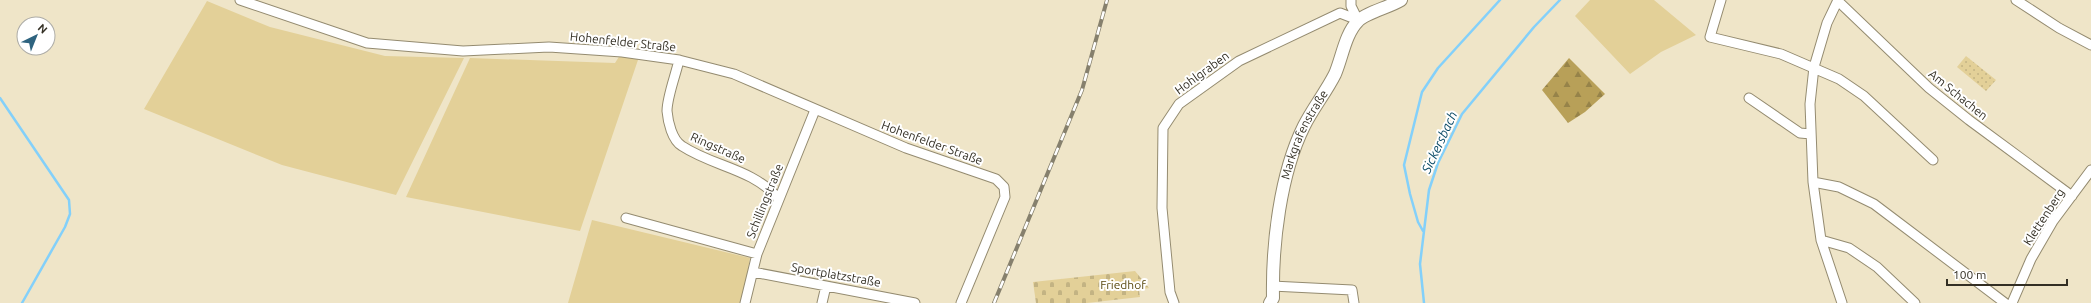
<svg xmlns="http://www.w3.org/2000/svg" width="2091" height="303" font-family="Ubuntu,sans-serif">
<style>
.green{fill:#e3d098}
.forest{fill:url(#forest-firs)}
.cemetery{fill:url(#cemetery-stones)}
.park{fill:url(#park-dots)}
.lines{fill:none;stroke-linecap:round;stroke-linejoin:round}
.stream{stroke:#83d0fa;stroke-width:2.5}
.minor-casing{stroke:#948b70;stroke-width:11}
.tertiary-casing{stroke:#948b70;stroke-width:14}
.minor{stroke:#fff;stroke-width:9}
.tertiary{stroke:#fff;stroke-width:12}
.rail-casing{stroke:#86806d;stroke-width:4}
.rail{stroke:#fff;stroke-width:2.5;stroke-dasharray:8;stroke-linecap:butt}
.labels{text-anchor:middle;stroke-width:4;stroke-linejoin:round;paint-order:stroke}
.street-label{font-size:12px;fill:#332f24;stroke:#fff}
.park-label{font-size:12px;fill:#5b4a11;stroke:#fff}
.water-label{font-size:13px;font-style:italic;fill:#0a4a66;stroke:#fff}
</style>
<defs>
<pattern id="forest-firs" width="22" height="20" patternUnits="userSpaceOnUse"><rect width="22" height="20" fill="#b8a058"/><path d="M5 1l3.5 6h-7zM16 11l3.5 6h-7z" fill="#968349"/></pattern>
<pattern id="cemetery-stones" width="16" height="16" patternUnits="userSpaceOnUse"><rect width="16" height="16" fill="#e3d098"/><path d="M2 7V4a2 2 0 0 1 4 0v3zM10 15v-3a2 2 0 0 1 4 0v3z" fill="#c3b383"/></pattern>
<pattern id="park-dots" width="8" height="8" patternUnits="userSpaceOnUse"><rect width="8" height="8" fill="#e3d098"/><path d="M2 2h.1M6 6h.1" fill="none" stroke="#c3b383" stroke-width="1.8" stroke-linecap="round"/></pattern>
</defs>
<rect width="100%" height="100%" fill="#efe5c8"/>
<path class="green" d="M1590,0H1654L1696,35L1661,52L1630,74L1575,16Z
M207,1L270,27L385,56L464,58L396,195L282,165L144,109Z
M622,52L640,54L580,231L406,197L470,58L615,63Z
M592,220L750,258L742,303H568Z"/>
<path class="forest" d="M1569,58L1605,94L1585,112L1568,123L1542,90Z"/>
<path class="cemetery" d="M1135,271L1149,288L1139,290L1140,297L1087,303H1036L1033,282Z"/>
<path class="park" d="M1966,56L1996,80L1986,91L1957,67Z"/>
<g class="lines">
<path class="stream" d="M0,98L69,200L70,214L65,227L22,303
M1423,231L1418,222L1410,194L1404,165L1422,92L1438,68L1500,0
M1424,303L1420,264L1429,190L1438,163L1462,114L1534,27L1560,0"/>
<defs>
<path id="minor" d="M240,0L367,43L463,51L549,47L622,52L679,60L734,74L906,148L996,179L1004,187L1005,197L961,303
M1351,0V6L1358,20
M1721,0L1710,37L1781,54L1839,79L1864,96L1933,160
M1838,0L1827,23L1814,67L1810,104L1813,182L1821,240L1842,303
M2016,0L2059,28L2091,45
M1838,1L1929,88L1969,120L2072,196
M679,60C676,74 667,97 667,111C668,122 672,140 682,146C714,167 751,168 778,198
M1749,98L1800,133L1811,134
M1813,182L1839,187L1874,204L2005,303
M626,218L757,254
M1821,240L1849,248L1877,267L1915,303
M753,272L915,303
M1272,286L1352,290L1354,303
M745,303L757,254L815,110
M822,303L826,286
M1174,303L1170,292L1162,208L1163,128L1179,104L1239,61L1340,13L1358,20
M2012,303L2031,259L2053,221L2091,170"/>
<g id="tertiary">
<path id="s1" d="M1270,303L1273,298C1272,245 1280,174 1304,126C1313,108 1326,92 1335,74C1342,58 1345,34 1358,21C1365,13 1390,7 1401,0"/>
</g>
</defs>
<use href="#minor" class="minor-casing"/>
<use href="#tertiary" class="tertiary-casing"/>
<use href="#minor" class="minor"/>
<use href="#tertiary" class="tertiary"/>
<defs>
<path id="rail" d="M994,303L1082,90L1107,0"/>
</defs>
<use href="#rail" class="rail-casing"/>
<use href="#rail" class="rail"/>
</g>
<g class="labels">
<g class="street-label">
<text transform="translate(623 42) rotate(6)" y="4">Hohenfelder Straße</text>
<text transform="translate(1202 73) rotate(-36)" y="4">Hohlgraben</text>
<text transform="translate(1958 95) rotate(39)" y="4">Am Schachen</text>
<text dy="4" stroke="none"><textPath href="#s1" startOffset="174">Markgrafenstraße</textPath></text>
<text transform="translate(932 143) rotate(20)" y="4">Hohenfelder Straße</text>
<text transform="translate(718 148) rotate(24)" y="4">Ringstraße</text>
<text transform="translate(765 201) rotate(-68)" y="4">Schillingstraße</text>
<text transform="translate(2044 217) rotate(-57)" y="4">Klettenberg</text>
<text transform="translate(836 275) rotate(10)" y="4">Sportplatzstraße</text>
</g>
<g class="park-label">
<text x="1123" y="289">Friedhof</text>
</g>
<g class="water-label">
<text transform="translate(1439 142) rotate(-65)" y="5">Sickersbach</text>
</g>
</g>
<g transform="translate(36 36) rotate(43)"><circle r="19" fill="#ffffff" stroke="#adaca7"/>
<path d="M0-3L7 15L0 10L-7 15Z" fill="#2e637f"/>
<text y="-6" font-size="11" font-weight="bold" text-anchor="middle" fill="#332f24">N</text>
</g>
<path d="M1947 279v6h120v-6" fill="none" stroke="#332f24" stroke-width="2"/>
<text x="1953" y="279" font-size="12" fill="#332f24" stroke="#ffffff" stroke-width="3" paint-order="stroke">100 m</text>
</svg>
